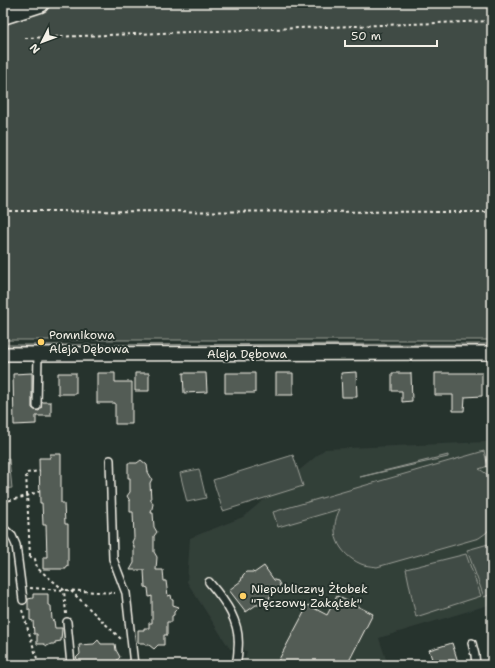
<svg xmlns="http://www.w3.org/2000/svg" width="495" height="668" font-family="'Shantell Sans',sans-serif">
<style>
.built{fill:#333f39}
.green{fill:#414b45;stroke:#9a9e96}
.building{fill:#525c55;stroke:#f4f1e8}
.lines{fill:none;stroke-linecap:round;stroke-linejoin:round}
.lane-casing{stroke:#f4f1e8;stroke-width:10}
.street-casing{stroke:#f4f1e8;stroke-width:16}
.secondary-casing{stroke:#f4f1e8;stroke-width:21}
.path{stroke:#f4f1e8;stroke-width:2;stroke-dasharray:3 3;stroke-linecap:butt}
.lane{stroke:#26332d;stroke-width:7}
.street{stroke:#26332d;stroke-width:13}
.secondary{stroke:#26332d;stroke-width:18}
.poi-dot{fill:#ffd166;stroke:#26332d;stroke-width:1.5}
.labels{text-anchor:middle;stroke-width:4;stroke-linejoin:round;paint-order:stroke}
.poi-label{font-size:12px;fill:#f4f1e8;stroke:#26332d;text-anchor:start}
.street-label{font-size:12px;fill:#f4f1e8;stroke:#26332d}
</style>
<rect width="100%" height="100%" fill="#26332d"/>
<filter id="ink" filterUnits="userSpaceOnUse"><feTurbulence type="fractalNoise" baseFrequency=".025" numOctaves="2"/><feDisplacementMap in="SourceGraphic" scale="8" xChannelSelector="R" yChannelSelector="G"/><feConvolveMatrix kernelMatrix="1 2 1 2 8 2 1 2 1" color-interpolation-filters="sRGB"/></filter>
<g filter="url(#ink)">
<path class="built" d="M487,442L492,460V604L379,638L388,665H243L247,651L230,649L187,582L190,538L243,517L325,449Z"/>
<path class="green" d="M53,3H492V340H3V19Z
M492,344V349H3V345Z
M484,451L488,466L479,469C484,472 489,475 492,480V526L486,533L479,538L377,567C372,566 365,566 361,564C338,554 328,531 340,509L278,527L273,512Z
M293,455L303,486L223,511L213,480Z
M448,455V457L360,477Z
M3,459H9L12,488L3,489Z
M199,469L206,498L187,502L180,473Z
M492,543V594L484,597L467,550Z
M466,554L481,596L416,617L406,569Z"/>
<path class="building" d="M356,372L357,397H342L341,373Z
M32,373V408L35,410L39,411L41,408L42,402H51V416H36V424L14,425L13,374Z
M58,373H76V394H58Z
M97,373H115V382H132V424H115V403H97Z
M135,373H149V391H135Z
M183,373H206L207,392L184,393Z
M225,373H255V393H225Z
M276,373H293V395H276Z
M392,373H411L412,401L402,402V391H392Z
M435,373H482V396L465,397L464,411H453V395H435Z
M50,454H61V503H64L65,524H68V567H66V569H43V557H47L46,525H43L42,503H40L39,458H50Z
M141,460L147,465L148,472L152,479L150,483L151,500L153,504L151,513H153L154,527L157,532L154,536V552L157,557L156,570H163L164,581H166L168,596L171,595L172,600H173V605L179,607L174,612V615L172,616V622H167V635H164V645H158L154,649L149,645H145V643H138V630H144V628H149V623H152V596L149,597L148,588L145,587L144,570H130L134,563V547L132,542L134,538L133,512H130V501L127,496L130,492V478H128V463H137Z
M264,566L274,580L278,581L280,585L277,591L270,596L268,602L265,604L261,605H256L246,612L229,590L241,581L243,575L246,572H253L254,573Z
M33,594H48V605L51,606L52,620L54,621L55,628H62L61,641L55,642V644H51L47,646L44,644H37V634H34L33,621L30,620V610H28V599L33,598Z
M337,596L373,614L347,665H276L308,605L327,615Z
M98,640L101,644H115L116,650L120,657L113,665H84L76,658L80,654L79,645L94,644Z
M452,643L459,665H434L429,650Z"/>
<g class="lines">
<defs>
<path id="lane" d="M37,406L38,354
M110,460L113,559L126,593L134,665
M3,528L12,536L16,545L23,600
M209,582C226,602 241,622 238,649C238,655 237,660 236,665
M67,622L71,665
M472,643L475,655L476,665"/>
<path id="street" d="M3,354L492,353"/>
<path id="secondary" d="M3,15L40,3"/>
</defs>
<use href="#lane" class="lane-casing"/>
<use href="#street" class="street-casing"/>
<use href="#secondary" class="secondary-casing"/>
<path class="path" d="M25,38L492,21
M3,211L492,212
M3,502L27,496L40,491
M29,556L35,559L36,563L37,568L64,590L66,614
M30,556L26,473L40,471
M30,588L115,593
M71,591L121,639
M22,610L39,665"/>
<use href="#lane" class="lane"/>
<use href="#street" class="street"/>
<use href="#secondary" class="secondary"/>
</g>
</g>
<g class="poi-dot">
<circle cx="41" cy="342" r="4"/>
<circle cx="243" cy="596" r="4"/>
</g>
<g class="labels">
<g class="poi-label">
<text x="49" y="339">Pomnikowa<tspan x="49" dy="14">Aleja Dębowa</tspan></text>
<text x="251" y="593">Niepubliczny Żłobek<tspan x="251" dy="14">"Tęczowy Zakątek"</tspan></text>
</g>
<g class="street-label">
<text x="247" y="358">Aleja Dębowa</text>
</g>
</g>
<rect width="495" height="668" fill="none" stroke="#26332d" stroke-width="16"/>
<rect x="8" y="8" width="479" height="652" fill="none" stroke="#f4f1e8" stroke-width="1.5" filter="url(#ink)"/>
<g transform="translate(42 42) rotate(228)" stroke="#26332d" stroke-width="3" paint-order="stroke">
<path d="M0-3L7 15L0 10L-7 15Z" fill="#f4f1e8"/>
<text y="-6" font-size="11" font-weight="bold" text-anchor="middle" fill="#f4f1e8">N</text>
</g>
<path d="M345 40v6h92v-6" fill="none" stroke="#f4f1e8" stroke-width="2"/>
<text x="351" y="40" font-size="12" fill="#f4f1e8" stroke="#26332d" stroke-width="3" paint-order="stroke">50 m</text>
</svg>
